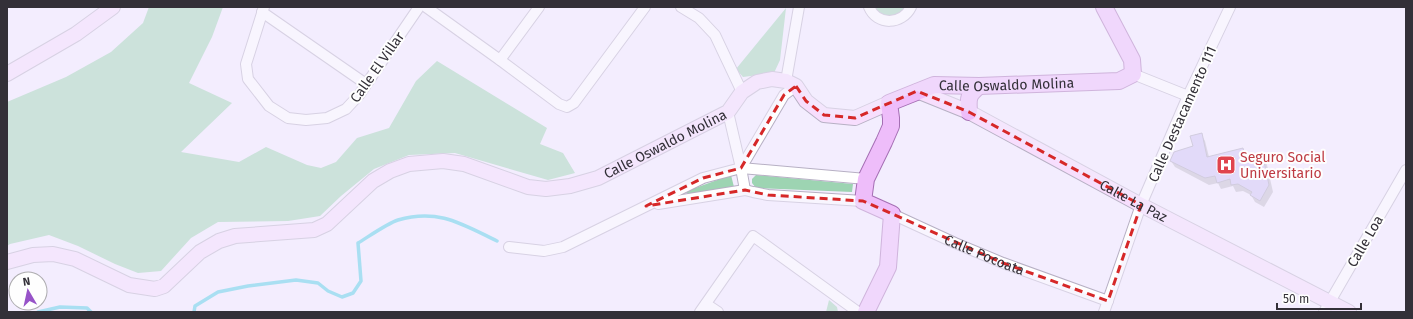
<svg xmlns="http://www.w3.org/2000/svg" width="1413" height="319" font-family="'Fira Sans',sans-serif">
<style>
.green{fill:#9dd4b2}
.shadow{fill:#0003}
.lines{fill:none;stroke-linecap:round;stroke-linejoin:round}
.stream{stroke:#51cee4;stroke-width:3.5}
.building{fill:#cfc3f4;stroke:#a9a5b9}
.street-casing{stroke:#b7b0c4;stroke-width:12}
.secondary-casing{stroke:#b7b0c4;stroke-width:16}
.primary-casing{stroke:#a56fb4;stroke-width:18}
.street{stroke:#fff;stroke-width:10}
.secondary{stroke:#f7defd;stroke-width:14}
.primary{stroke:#eebdfa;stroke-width:16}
.marked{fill:none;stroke:#d62828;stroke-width:3;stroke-dasharray:8 5;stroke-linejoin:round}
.labels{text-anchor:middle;stroke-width:4;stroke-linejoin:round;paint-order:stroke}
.street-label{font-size:14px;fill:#333038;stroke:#fefefe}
.health-label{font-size:14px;fill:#be3a42;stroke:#fefefe;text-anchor:start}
</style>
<rect width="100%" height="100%" fill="#f3edfe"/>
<path class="green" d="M149,7H223L212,37L189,83L232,103L181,152L239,162L266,147L307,165L321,168L336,162L357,138L389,128L416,81L437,61L547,128L540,144L563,153L575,173L548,180L455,153L409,155L374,169L341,196L320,216L288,221L218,222L191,238L161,271L138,273L115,264L78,246L49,235L10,244L7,246V102L66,77L111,52L143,23Z
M875,7H906C899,19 882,19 875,7Z
M786,8L780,60L774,73L743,77L736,69Z
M731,175L734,187L689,194L687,193V191Z
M756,175L853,184L852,192L756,188L752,183V179Z
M829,300L837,307L838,312H826Z"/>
<path class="shadow" d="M1201,134L1205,141L1209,157L1242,149L1246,157L1251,156L1253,161L1263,159L1267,165L1273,192L1264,207L1255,202L1251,195L1243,191L1236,192L1233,186L1221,189L1218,183L1209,185L1175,167L1171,161L1194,147Z"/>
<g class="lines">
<path class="stream" d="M38,312L60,307L87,308L91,312
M194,312L195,306L218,292L248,286L296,280L318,283L328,291L342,297L353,293L361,281L358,243C368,237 388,223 398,220C438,208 462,224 497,241"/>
</g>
<path class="building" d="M1202,133L1207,157L1243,148L1245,156L1251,155L1252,160L1263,157L1269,185L1260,201L1250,195L1252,192L1238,184L1231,185L1230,179L1217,183L1215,176L1205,178L1170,161L1174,152L1193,146L1190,136Z"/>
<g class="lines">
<defs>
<g id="street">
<path d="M264,7L246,64L248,79L269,106L288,118L306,120L327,118L346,109L359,95L419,7"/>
<path d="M426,7L500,60L559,104L567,107L574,103L645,7"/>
<path d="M681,7L699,18L715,35L742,92"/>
<path d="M869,7C877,26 902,25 911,7"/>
<path d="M262,12L366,84"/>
<path d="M500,60L539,7"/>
<path d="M1133,74L1188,96"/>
<path d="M786,81L799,7"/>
<path d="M728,112L741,168L745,190"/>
<path d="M741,168L784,95L796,86"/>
<path d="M658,204L745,190L753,192L768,195L863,201"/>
<path id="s1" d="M892,214L955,243L1003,263L1108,301"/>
<path d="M509,247L544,251L563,247L703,178L741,168L866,179"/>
<path d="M706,304L718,312"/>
<path d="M700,312L753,236L858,312"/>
<path d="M1104,312L1141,205L1188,96L1230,7"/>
<path d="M1324,312L1406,170"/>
</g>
<g id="secondary">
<path d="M7,74L76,34L113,7"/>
<path id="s2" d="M917,91L969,112L1141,205L1349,312"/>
<path id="s3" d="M7,262L33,255L53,254L75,259L129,285L155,289L164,286L200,252L219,241L235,236L314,230L327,224L373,181L390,171L409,164L443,161L464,164L528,187L546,189L570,186L598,178L728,112L742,92L757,82L772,79L786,81L796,86L806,101L824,115L855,118L889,103"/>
</g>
<g id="primary">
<path d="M969,112C968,98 968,95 979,86"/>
<path id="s4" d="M866,312L888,267L892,214L863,201L866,179L884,142L891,126V118L889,103L934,85L979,86L1119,81L1133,74L1132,60L1104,7"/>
</g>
</defs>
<use href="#street" class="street-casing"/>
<use href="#secondary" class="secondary-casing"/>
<use href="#primary" class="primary-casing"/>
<use href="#street" class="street"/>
<use href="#secondary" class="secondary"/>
<use href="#primary" class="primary"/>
</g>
<path d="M0 0H1413V319H0ZM796,86L806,101L824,115L855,118L917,91L969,112L1141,205L1108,301L1003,263L863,201L768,195L745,190L646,206L703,178L741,168L784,95Z" fill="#f3edfe" fill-opacity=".55" fill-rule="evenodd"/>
<path class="marked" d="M796,86L806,101L824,115L855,118L917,91L969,112L1141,205L1108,301L1003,263L863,201L768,195L745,190L646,206L703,178L741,168L784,95Z"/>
<defs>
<symbol id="hospital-square" viewBox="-11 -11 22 22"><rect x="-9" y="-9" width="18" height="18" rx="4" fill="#e0444e" stroke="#fefefe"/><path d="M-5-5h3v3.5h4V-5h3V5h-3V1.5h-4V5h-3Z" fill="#fff"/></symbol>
</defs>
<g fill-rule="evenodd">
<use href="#hospital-square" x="1215" y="154" width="22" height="22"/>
</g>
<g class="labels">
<g class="street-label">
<text transform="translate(377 67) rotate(-55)" y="5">Calle El Villar</text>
<text dy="5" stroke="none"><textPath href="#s4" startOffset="360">Calle Oswaldo Molina</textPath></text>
<text transform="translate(1182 114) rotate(-66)" y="5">Calle Destacamento 111</text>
<text dy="5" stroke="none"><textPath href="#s3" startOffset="720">Calle Oswaldo Molina</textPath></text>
<text dy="5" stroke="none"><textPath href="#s2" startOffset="243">Calle La Paz</textPath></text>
<text transform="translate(1365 241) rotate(-60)" y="5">Calle Loa</text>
<text dy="5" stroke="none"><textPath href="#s1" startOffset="101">Calle Pocoata</textPath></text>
</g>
<g class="health-label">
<text x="1240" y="162">Seguro Social<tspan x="1240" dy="16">Universitario</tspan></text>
</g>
</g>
<rect width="1413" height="319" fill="none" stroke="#333038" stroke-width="16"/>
<g transform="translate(28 291) rotate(351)"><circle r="19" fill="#fefefe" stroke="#adacaf"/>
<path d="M0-3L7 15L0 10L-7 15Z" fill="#9753c8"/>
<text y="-6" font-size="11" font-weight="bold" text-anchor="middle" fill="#333038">N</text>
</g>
<path d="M1277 303v6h84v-6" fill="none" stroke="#333038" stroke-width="2"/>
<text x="1283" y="303" font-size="12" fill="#333038" stroke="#fefefe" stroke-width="3" paint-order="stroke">50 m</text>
</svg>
